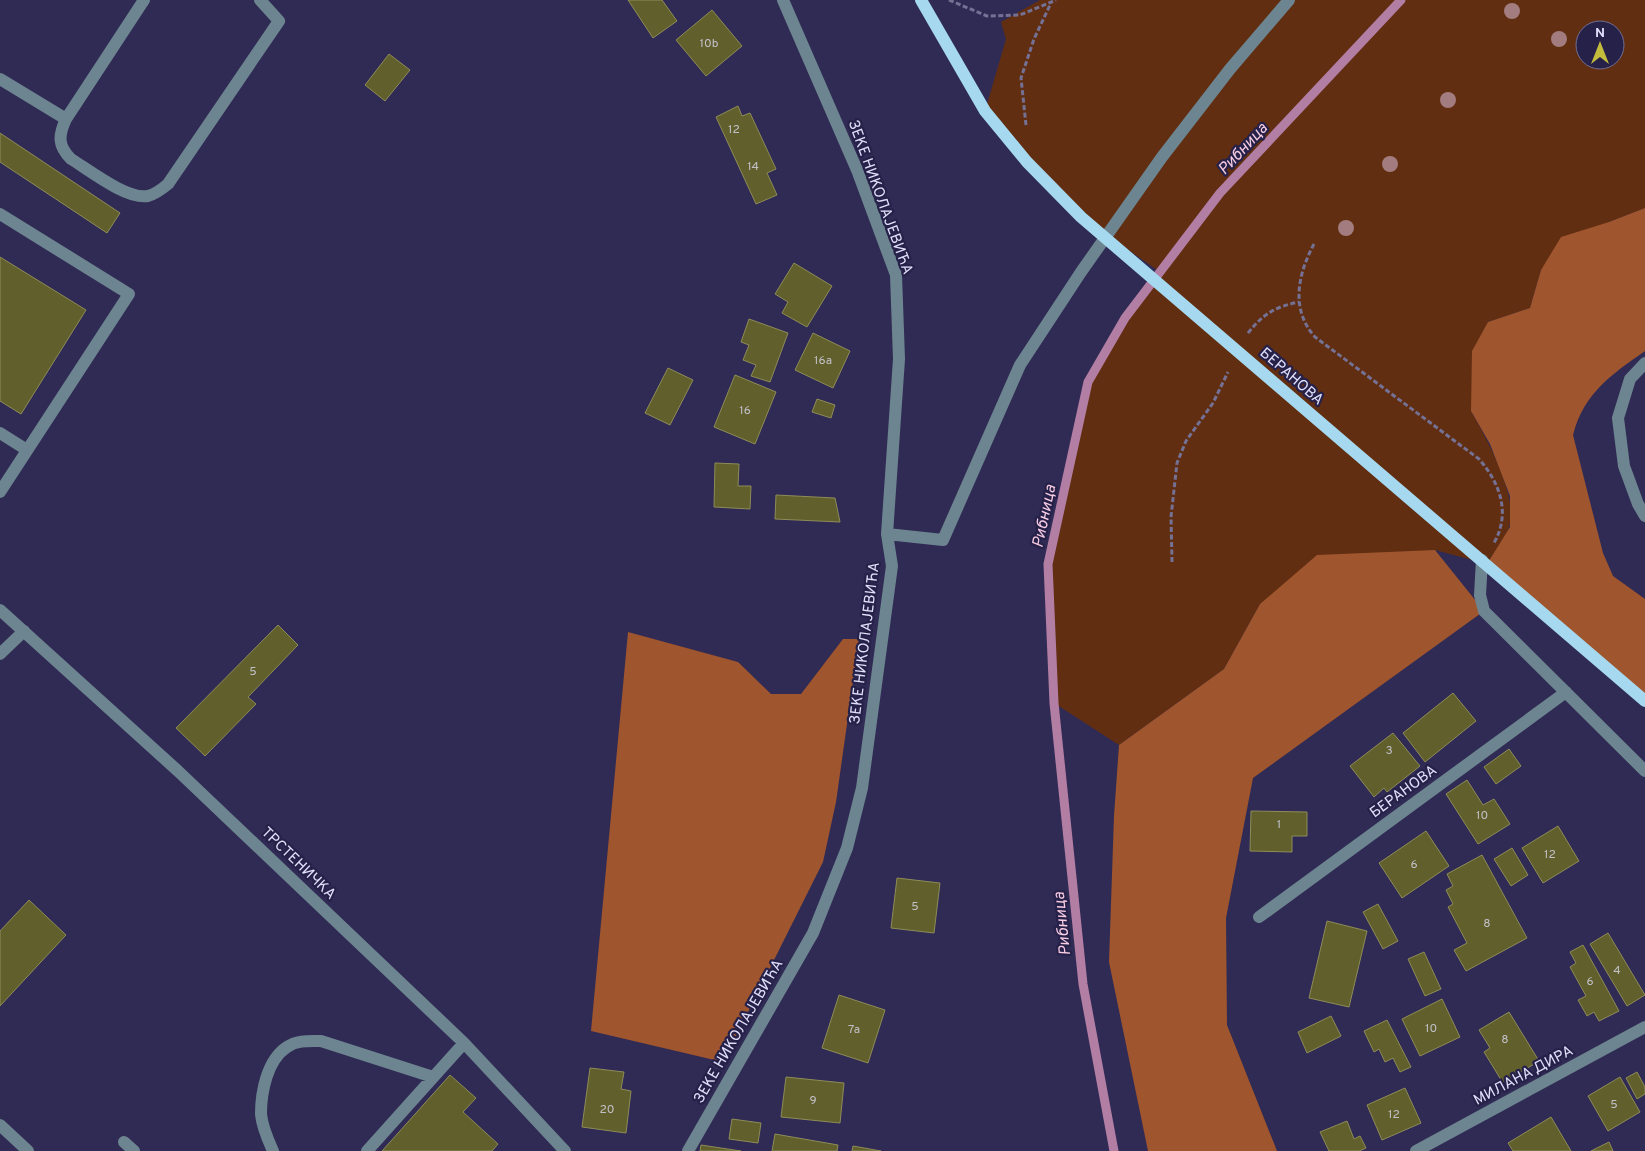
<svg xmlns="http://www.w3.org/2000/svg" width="1645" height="1151" font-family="Overpass,sans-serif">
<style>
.green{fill:#612e12;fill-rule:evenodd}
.forest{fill:#9f552e}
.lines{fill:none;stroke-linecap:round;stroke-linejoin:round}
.stream{stroke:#b37ea4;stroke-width:9}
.building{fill:#615f2c;stroke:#8e8c58}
.path{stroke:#747194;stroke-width:3;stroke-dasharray:5 2.5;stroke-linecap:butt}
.minor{stroke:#6d8590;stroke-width:12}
.major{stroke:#a6d9ef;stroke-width:12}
.tree{fill:#a27c7e}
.labels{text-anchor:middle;stroke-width:4.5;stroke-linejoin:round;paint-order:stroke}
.number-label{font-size:12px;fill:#c1c0c7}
.street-label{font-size:15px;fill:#e1e0fb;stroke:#262149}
.water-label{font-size:16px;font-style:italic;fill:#f8cde3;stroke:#262149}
</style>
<rect width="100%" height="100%" fill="#302b54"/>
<path class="green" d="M1040,0H1645V208L1609,222L1541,270L1530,308L1488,322L1471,411C1486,438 1519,496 1509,527C1506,539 1494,553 1487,564L1435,550L1260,604L1224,669L1119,745L1054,703L1048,564L1088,382L1125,318L1160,272L1081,217L985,111L1006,39L1001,22ZM1585,30H1615V60H1585Z"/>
<path class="forest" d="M1645,208V351C1611,375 1584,393 1573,435L1603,553L1613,576L1645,599V701L1487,564L1510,527V496L1490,444L1471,411L1472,351L1488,322L1530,308L1541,270L1561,237L1609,222Z
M1435,550L1484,611L1253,778L1226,918L1227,1025L1277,1151H1148L1109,962L1114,816L1119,745L1224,669L1260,604L1317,555Z
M628,632L738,662L771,694H801L843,639H859L836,802L823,862L723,1062L591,1031Z"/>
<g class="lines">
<path class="stream" d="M1114,1151L1083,984L1054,703L1048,564L1088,382L1125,318L1220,193L1401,0"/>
</g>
<path class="building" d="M628,0H662L677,21L653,38Z
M712,10L742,46L706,76L676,40Z
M389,54L410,70L385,101L365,85Z
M738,106L742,116L750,113L776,169L767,173L777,195L756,204L716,117Z
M0,133L120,213L107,233L0,162Z
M0,257L86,310L21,414L0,401Z
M794,263L832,286L807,327L782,313L788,302L775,294Z
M749,319L788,333L770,382L751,376L756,365L743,360L749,345L741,342Z
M813,333L850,351L833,388L795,370Z
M668,368L693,380L670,425L645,413Z
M735,375L776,392L755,444L714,427Z
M817,399L835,405L831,418L812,412Z
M715,463L739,464L738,486H751L750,509L714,507Z
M776,495L835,498L840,522L775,519Z
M278,625L298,645L248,697L256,704L205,756L176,728Z
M1453,693L1476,721L1425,762L1403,733Z
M1393,733L1420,766L1387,792L1384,788L1374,797L1350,766Z
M1509,749L1521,766L1496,784L1484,767Z
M1467,780L1483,805L1494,799L1510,824L1478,844L1446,794Z
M1251,811L1307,812V836H1292V852L1250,851Z
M1558,826L1579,861L1543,883L1522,848Z
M1426,831L1449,866L1402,898L1379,863Z
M1512,848L1528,875L1511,886L1494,859Z
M1482,855L1527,938L1466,971L1454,950L1467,943L1448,907L1453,904L1446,890L1453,886L1447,874Z
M897,878L940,883L934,933L891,928Z
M29,900L66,935L0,1006V931Z
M1378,904L1398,941L1383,949L1363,912Z
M1327,921L1367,931L1349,1007L1309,998Z
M1608,933L1645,995L1627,1006L1590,944Z
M1583,945L1619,1011L1599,1021L1594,1012L1587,1016L1578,1000L1586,996L1570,967L1576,963L1570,952Z
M1424,952L1441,989L1425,996L1408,959Z
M839,995L885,1010L868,1063L822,1048Z
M1442,999L1460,1037L1420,1056L1402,1019Z
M1509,1012L1539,1061L1503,1083L1484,1052L1490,1048L1479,1030Z
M1331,1016L1341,1036L1307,1053L1298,1032Z
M1387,1020L1411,1067L1400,1072L1393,1058L1385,1062L1379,1049L1374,1052L1364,1031Z
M590,1068L624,1072L621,1089L631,1091L626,1133L582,1127Z
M1637,1072L1645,1087V1094L1637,1099L1626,1078Z
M450,1075L476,1098L463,1112L498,1144L492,1151H382Z
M786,1077L844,1083L840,1123L781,1117Z
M1620,1077L1640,1112L1608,1131L1588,1096Z
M1405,1088L1421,1123L1382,1140L1367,1105Z
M1551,1117L1571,1151H1513L1508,1143Z
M732,1119L761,1123L758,1143L729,1139Z
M1347,1121L1354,1139L1360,1136L1366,1148L1359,1151H1329L1320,1132Z
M775,1134L838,1145L837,1151H772Z
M1609,1142L1613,1151H1591Z
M701,1145L741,1151H700Z
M853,1146L881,1151H852Z"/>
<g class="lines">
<path class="path" d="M949,0L987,16L1020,15L1056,0
M1026,125L1021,78L1034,39L1051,3
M1314,244C1298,274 1290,309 1315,337L1479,459C1500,483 1511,513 1494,543
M1248,333C1264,313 1275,307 1299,302
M1172,562L1171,517L1177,463L1186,441L1213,403L1228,372"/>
<path class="minor" d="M0,79L66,119L144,0
M66,119C58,136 58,146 71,159C89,170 127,200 148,196C156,194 162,189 168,184L279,21L260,0
M0,214L129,294L0,492
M1645,363L1630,379L1618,418L1624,466L1638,504L1645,516
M0,433L27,450
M887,534L943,540L1020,365L1081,272L1162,157L1230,69L1289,0
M1482,560L1480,595L1484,611L1645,771
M0,610L178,771L464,1043L565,1151
M0,654L24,631
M1259,917L1566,692
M0,1125L28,1151
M124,1142L134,1151
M273,1151C268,1140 262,1127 261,1114C261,1092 267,1060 287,1047C297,1040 309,1041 321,1041L433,1077
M367,1151L464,1043
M688,1151L813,933L847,848L862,788L892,566L887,534L899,359L896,275L857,170L783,0
M1416,1151L1645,1027"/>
<path class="major" d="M921,0L985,111L1027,162L1081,217L1645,701"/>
</g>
<g class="tree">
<circle cx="1512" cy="11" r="8"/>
<circle cx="1559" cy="39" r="8"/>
<circle cx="1448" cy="100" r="8"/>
<circle cx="1390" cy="164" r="8"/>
<circle cx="1346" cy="228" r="8"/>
</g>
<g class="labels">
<g class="number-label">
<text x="709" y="47">10b</text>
<text x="734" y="133">12</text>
<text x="753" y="170">14</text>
<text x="823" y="364">16a</text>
<text x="745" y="414">16</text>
<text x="253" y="675">5</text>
<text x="1389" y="754">3</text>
<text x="1482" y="819">10</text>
<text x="1279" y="828">1</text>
<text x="1550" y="858">12</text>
<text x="1414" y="868">6</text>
<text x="915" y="910">5</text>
<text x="1487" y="927">8</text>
<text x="1617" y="974">4</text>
<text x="1590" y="985">6</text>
<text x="1431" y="1032">10</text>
<text x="854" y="1033">7a</text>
<text x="1505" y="1043">8</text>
<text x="813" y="1104">9</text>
<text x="1614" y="1108">5</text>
<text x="607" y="1113">20</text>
<text x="1394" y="1118">12</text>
</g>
<g class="street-label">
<text transform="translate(881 197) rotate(70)" y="5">ЗЕКЕ НИКОЛАЈЕВИЋА</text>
<text transform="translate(1292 376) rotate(41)" y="5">БЕРАНОВА</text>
<text transform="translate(864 643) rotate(-83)" y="5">ЗЕКЕ НИКОЛАЈЕВИЋА</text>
<text transform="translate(1403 791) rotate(-36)" y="5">БЕРАНОВА</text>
<text transform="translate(299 863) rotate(44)" y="5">ТРСТЕНИЧКА</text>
<text transform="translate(738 1031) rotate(-60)" y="5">ЗЕКЕ НИКОЛАЈЕВИЋА</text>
<text transform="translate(1523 1075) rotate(-28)" y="5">МИЛАНА ДИРА</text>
</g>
<g class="water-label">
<text transform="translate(1242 148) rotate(-47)" y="6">Рибница</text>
<text transform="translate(1043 516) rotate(-78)" y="6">Рибница</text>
<text transform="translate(1061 924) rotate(-96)" y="6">Рибница</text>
</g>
</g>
<g transform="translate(1600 45)"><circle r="24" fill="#262149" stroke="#716d90"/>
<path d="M0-4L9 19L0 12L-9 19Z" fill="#c3bd3e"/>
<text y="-8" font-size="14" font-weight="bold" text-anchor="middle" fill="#e1e0fb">N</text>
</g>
</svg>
